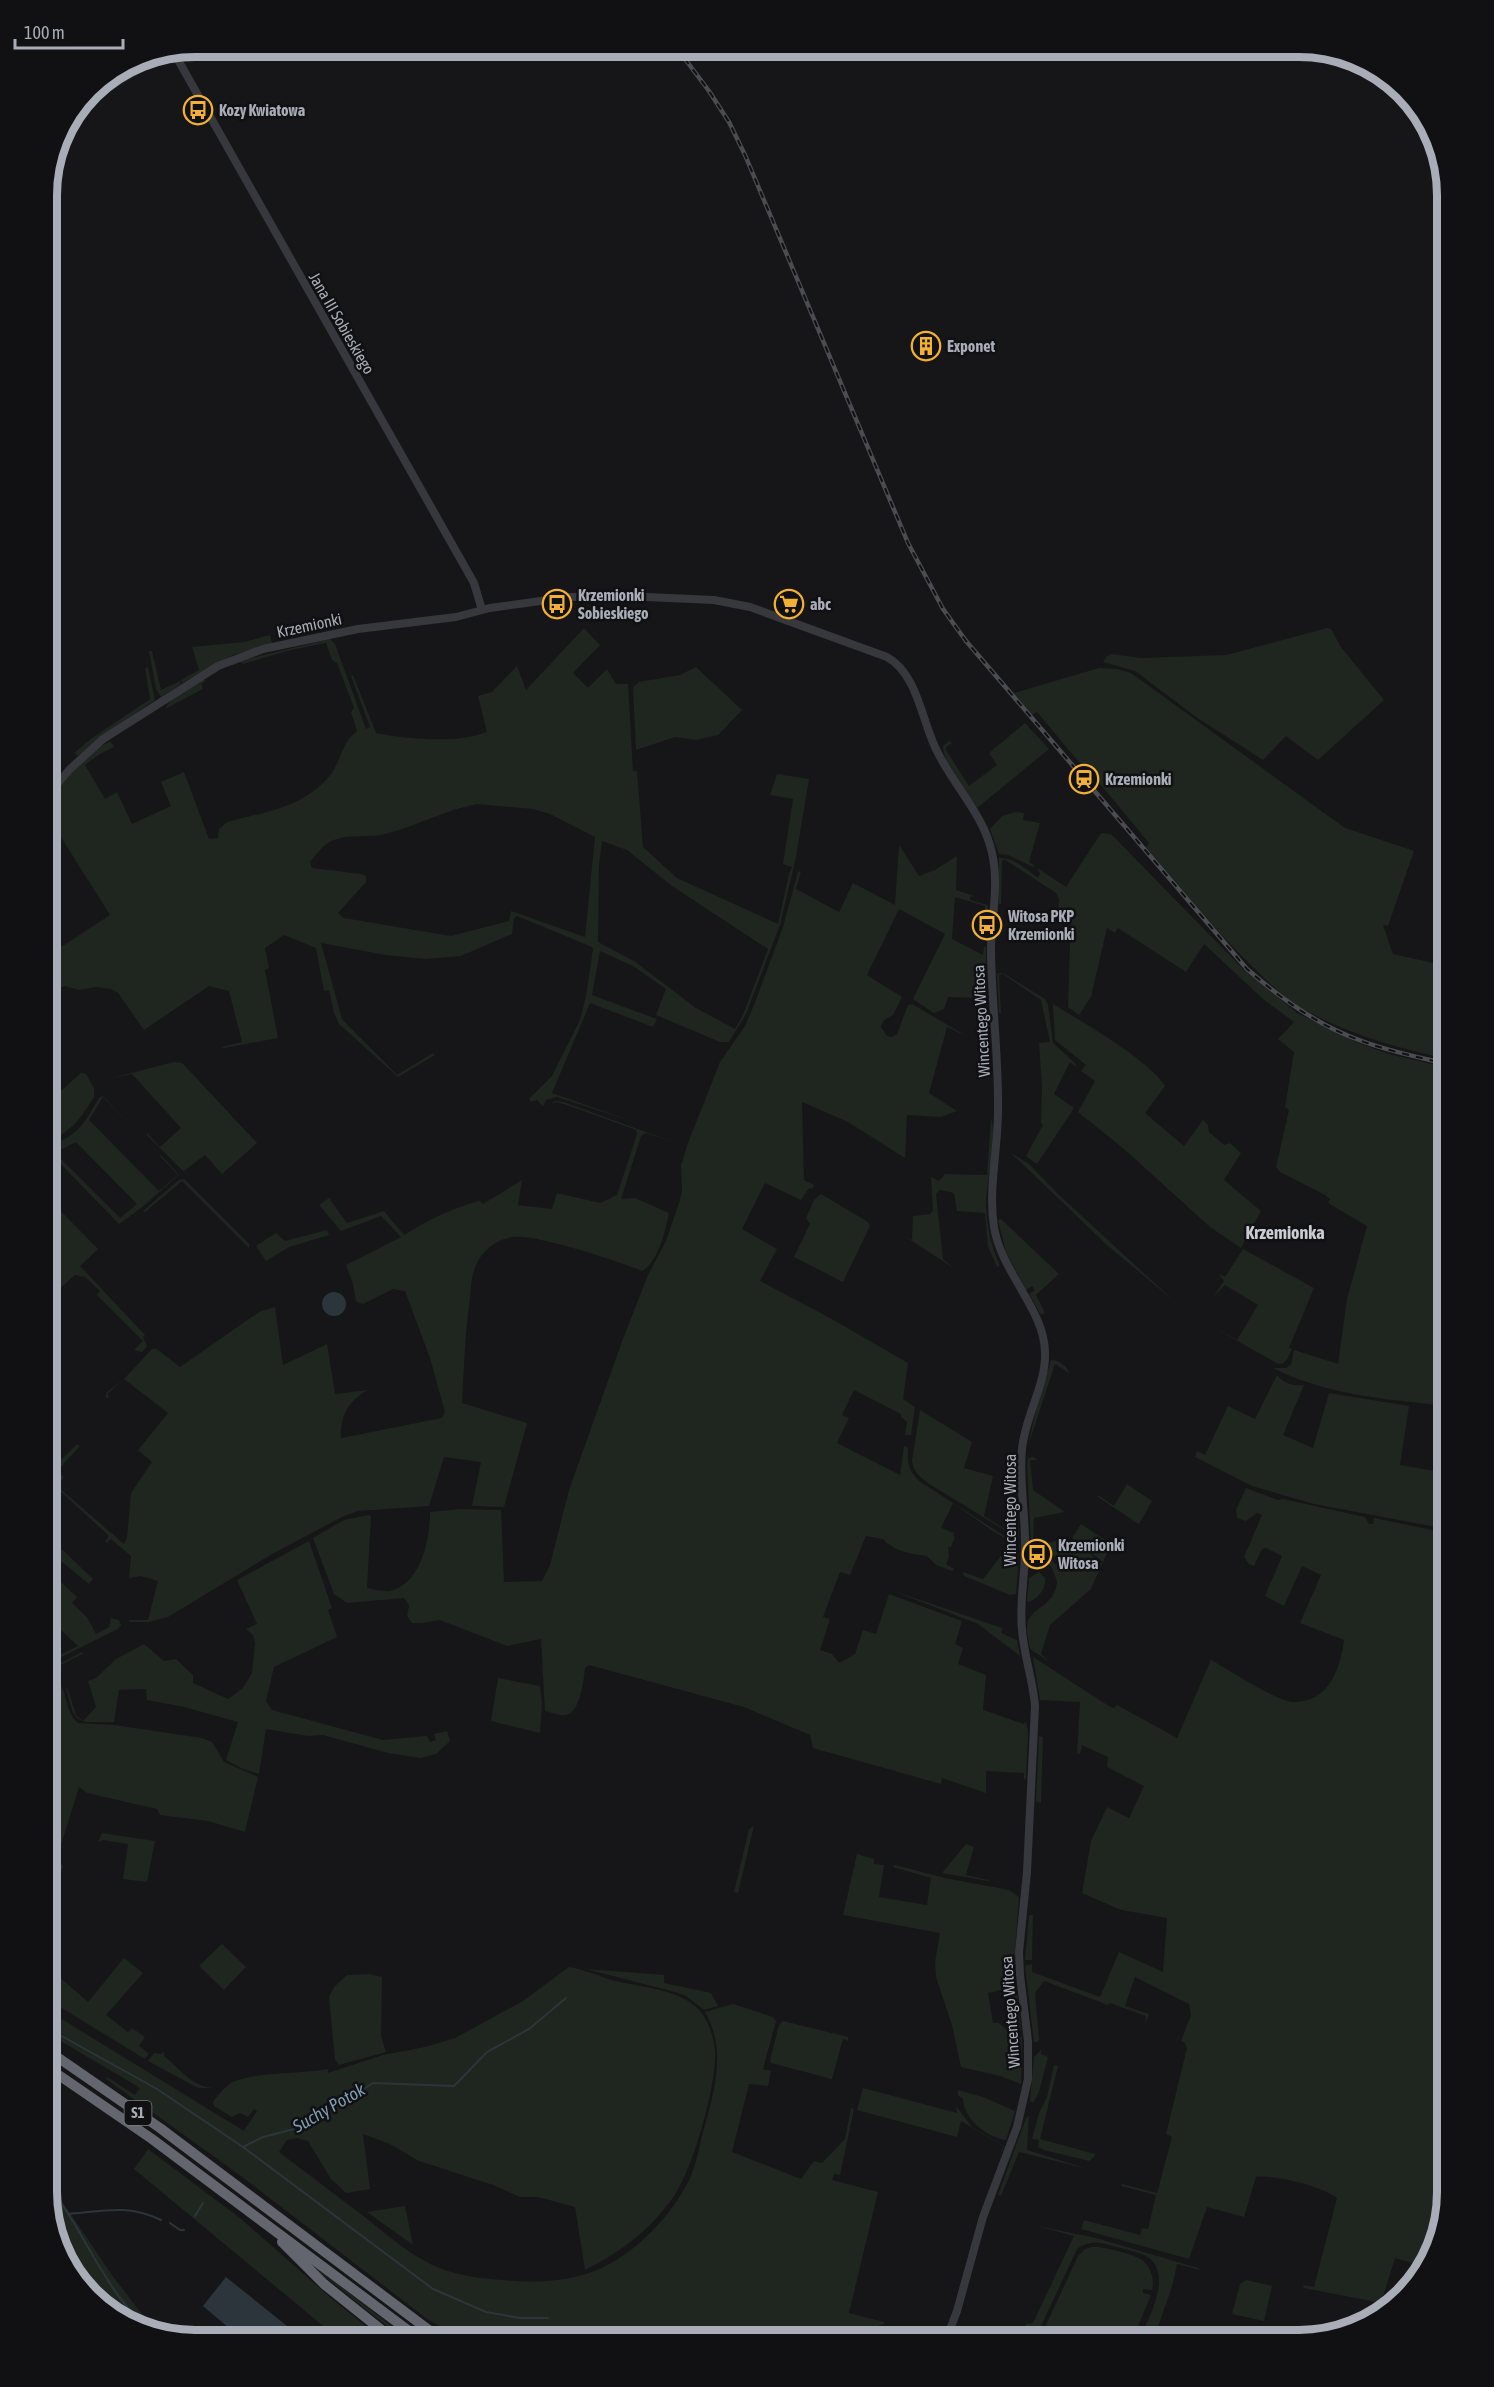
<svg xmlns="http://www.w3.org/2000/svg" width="1494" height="2387" font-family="'Asap Condensed',sans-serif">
<rect width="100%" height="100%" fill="#161618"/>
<path fill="#1e261f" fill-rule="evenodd" d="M167,52l2,4 -67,40 -19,5 7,-11 48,-32z
M584,628l16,17 -27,28 15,15 19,-19 9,15h12l5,87h4l6,76 34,31 101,46 11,-50 3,-7 -9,-3 10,-65 -23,-4 7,-21 32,5 -13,78 -16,68 -34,89 -17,28h-9l-64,-27 10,-26 -33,-23 -33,-15 -8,44 65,24 -4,8 -63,-24 -38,90 85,30 -80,-26 -11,3 -3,6 -6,-6 -6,2 -2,-3 23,-23 28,-56 6,-24 7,-47 -1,-2 -75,-31 -3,2 -2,16 -51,22 -36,3 -39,-4 -65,-12 21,76 55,56 36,-22 2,2 -37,22 -59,-53 -5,-11 -5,-23 -5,1 -8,-43 -32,-13 -19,13 4,20 -4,2 13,68 -54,10 -3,-1 21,-5 -13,-51 -20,-5 -65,44 -26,-37 -7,-4 -15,-2 -17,3 -14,-4 -18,7v-28l12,-8 -7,-9 4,-3 5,2 49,-32 -63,-100c0,-4 -1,-10 1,-14 7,-14 49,-58 63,-59l3,5 -14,7 -15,11 20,34 12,-7 15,32 39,-18 -10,-24 23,-10 25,67 9,-1 1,-9 8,-7c38,-10 79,-15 104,-48 10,-14 12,-34 26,-43l-6,-19 3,-4 -17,-45 -5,-3 -6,-17 -35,7 -48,14 -4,-3 91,-22 5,5 31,85 4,-2 -19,-51 2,-1 23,58c31,6 81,11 111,-1l-9,-36 14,-4 25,-26 9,24zM477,804l56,5 17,5 45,23 -10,100 -74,-26 -2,10 -58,15 -107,-18 -6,-5 28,-31v-6l-4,-2 -50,-6 -2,-6c7,-8 13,-18 24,-22 15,-6 34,-2 51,-6 32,-8 60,-24 92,-30zM602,841l25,9 45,36 96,63 -25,66 -8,14 -39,-21 -62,-47 -36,-19 1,-77z
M1327,628l4,1 10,18 43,53 -66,60 -32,-24 -23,24 -67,-43 -61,-46 -32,-9 3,-5 5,-3 30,4 86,-3z
M270,635l2,8 -39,12 -51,28 -1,-3 18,-10 -7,-23 52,-5z
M149,651h3l9,39 19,-9 1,3 -20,13 -5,-8z
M148,667l7,33 -45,31 -32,25 -4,-3 18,-15 58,-39 -5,-31z
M696,667l46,43 -24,25 -22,5 -21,-3 -39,13 -3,-63 6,-5 41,-7z
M1099,668l19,1 13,4 214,155 69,23 -26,75 -5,-1 10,29 54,12v93c-49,-11 -97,-24 -142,-49 -18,-10 -34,-25 -49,-40 -40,-38 -74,-81 -110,-123l3,-4 -63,-76 -8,-6 -41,-49 -5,3 -18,-22z
M203,679l3,2 -5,3 2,5 -38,20 5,-8z
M1025,723l24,26 -72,59c-9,-14 -34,-46 -34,-62l6,-5 3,2 -6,4v3l23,36 28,-21 -8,-12z
M1016,812l8,1 -1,7 17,3 -11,39 6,4 -2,1 -25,-12 -9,-1 -9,-25 12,-13z
M1101,833l10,1 133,136 53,43 61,30 31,11 58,14v338c-59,-7 -119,-10 -174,-38h13l5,-4 3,-14 44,14 9,-65 20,-73 -39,-23 2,-4 -5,-4 -45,-23 -4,-5 13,-57 -4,-3 9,-55 -16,-13 16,-17 -31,-23 -59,-55 -18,28 -68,-44 -3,5 -8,-5 -16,69 -12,18 -11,-8 3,-94 -13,-1 1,-13 -3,-6 -52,-34 -2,2 -1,43h-2v-46c15,-1 28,12 39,20l2,-4 -3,-6 29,19z
M899,845l20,31 16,-6 22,-14 -1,34 18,6 -4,1v3l18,5 -2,34 -3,1 2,-34 -30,-9 -3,42 31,16 1,-8h2l1,55 -1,-4 -38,-1 -4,12 -10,4 13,9 -34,-23 32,-65 -46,-25 -32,66 35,22 -9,18 -9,5 -3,7 6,9 5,1 5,-3 11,-29 4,-1 56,33 -21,-10 -18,66 28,18 -16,6 -34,-2 -2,43 -57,-36 -46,-20 2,78 10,5 -2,4 -3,-1 -8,12 -36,-17 -23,46 35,20 -17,32 70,37 78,45 -5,36 12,8 -4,28h-6l2,-13 -6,-5v-3l-47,-24 -12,25 7,3 -12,25 63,32 4,-29 4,2c-1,15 1,23 11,33l101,65 -26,-14 -41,-29 -12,25 13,5 -1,3 2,1 -4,10h-3l1,10 -3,7 8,5 -2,2 -16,-6 -9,-9c-16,-2 -34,-5 -44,-17l-17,-3 -16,39 -10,-3 -17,45 7,2 -10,31 12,4 7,9 16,-9 8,-24 13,4 13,-40 73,27 -7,23 8,4 -5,16 28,11 -3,35 41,14 2,-2 2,10 -2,46 -2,2v-7l-38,-2v22l-44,-15 -1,6 -128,-36 -3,-13 -66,-28 -155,-42 -4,3c-1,11 -5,47 -20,47 -6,1 -14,-3 -20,-4l-4,-72 -34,7 -67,-26 -17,3h-11l-5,-7 2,-10 -5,-8 -57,5 -13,-9 -21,-56 31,-18 25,-5 2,2 -4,71c6,1 16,4 23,3 31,-7 40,-52 40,-79l31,-3 40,1 3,72 38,-1 8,-16 19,-75 55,-154 24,-61 18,-34 14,-41 2,-10 -1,-25 7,-22 32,-81 25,-36 9,-21 29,-78 15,-55 3,-1 -5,18 43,23 14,-29 42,22z
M1000,973l5,1 40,25 3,6 5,38 22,20 1,4 -6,-5 -16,32 20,14 -37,56 -11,-8 17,-31 -2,-2 1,-36 -3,-44 11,-1 -9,-42 -38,-26 -4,1 2,38h-2l-2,-39z
M1053,1004c29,18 95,55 112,82l-20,27 39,33 19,-26 5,5 1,7 15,13 6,-2 11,10 -17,27 37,31 -20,37 -31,-21 -86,-78 -46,-37 17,-31 -14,-10 5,-6 -31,-25z
M47,1007l14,25 -14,9z
M174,1062l8,1 4,4 71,76 -35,31 -17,-19 -21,16 5,6 -43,-43 1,-1 13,14 21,-19 -49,-54 -20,4z
M81,1073l5,1 8,14v9c-13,21 -23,36 -47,44v-38z
M103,1096l34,37 -34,-36 -14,23 70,71 19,-16 -18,-19 1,-1 18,20 -38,33 -22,16 -72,-74v-4c32,-10 36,-21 52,-48zM76,1142l61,62 -17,14 -65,-65z
M554,1101l10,1 117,43 -35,-12 -5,3 -20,63 14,-1 34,15c-4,18 -10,48 -27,58 -24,-10 -106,-37 -129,-34 -18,2 -34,16 -39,34 -3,8 -3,18 -4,27 -5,35 -6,70 -8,105l65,20 -23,84 -32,-1 9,-44 -37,-5 -15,49 -71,5 -16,6 -70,37 -104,63 -19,5h-19l-2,-2h20l10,-39 -18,-5 -11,2 2,-22 -20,-17 -4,4 -2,-2 4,-5 -62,-57v-5l30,-30 3,2 -22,24 6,8 -7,8 67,58 3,-6 4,-45 21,-31 -14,-12 30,-37 -44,-34 -17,15 2,2 -3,3v-6l18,-14 28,-30h5l23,18 79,-55 16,-5 8,58 44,-21 8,50 33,-4c-20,11 -28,26 -27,48l101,-20 3,-6 -15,-54 -25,-67 -12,-2 -30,15 -7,-3 -3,-17 -7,-19 55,-28 -20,-21 -40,15 -22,-26 10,-7 18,25 37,-12 20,24c25,-15 47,-27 76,-34l3,3 39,-24 -4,25 34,4 5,-16 43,10 17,-8 20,-61 -1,-4 -69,-25 -11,-3 -4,2z
M991,1119c6,15 -4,63 -5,83 0,23 5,43 14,64l-3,1 -9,-21 -3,-33 -28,-2 -3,-18 -14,-3 -4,4 7,65 12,10 -51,-33 8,4 1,-24 17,-2 3,-4 -2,-33 8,4 6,-7 42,1z
M1011,1153l18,11 28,29 117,108 -66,-55z
M184,1179l65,65v4l-67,-67 -37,31 -2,-1 36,-31z
M821,1194l47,28 2,4 -27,56 -49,-25 16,-33 -4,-6 8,-18z
M47,1197l51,52 -18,17 65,69 -2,2 4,9 -5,6 -8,-2 9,-9 -46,-46 3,-4 -15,-14 -10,-2 -28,25v-5l2,-2 -2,-3 3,-4 -3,-2z
M1001,1219l58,55 -23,21 9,18 -4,2 -12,-21 6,-4 -3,-4 -6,4 -20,-38 -8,-32z
M327,1230l2,5 -40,12 -23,14 -10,-15 20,-13 9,8z
M1243,1249l71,39 -25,60 3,1c-4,8 -5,15 -14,15l-74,-42 33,18 21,-35 -33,-20 -12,12 11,-16 -5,-7 6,3z
M1051,1360c8,0 16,6 18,13l-14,-9 -27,82 7,-32z
M1277,1375c7,9 16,11 27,10l-21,50 30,13 16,-55 80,13 -9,59 47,8v56l-133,-25 -62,-18 -57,-29 2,-6 8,4 23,-49 27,13z
M920,1410l52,32 -8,26 29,8 -9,40 30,19 4,-2 -2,-76 3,82 -88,-54c-9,-6 -18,-13 -19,-24z
M1033,1457l5,3h-8l3,30 32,22 -31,6 -1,24 13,-4 -10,5h-5l-4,-78 1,-7z
M1127,1484l25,17 -13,23 1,1 -42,-28v-2l16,11z
M1246,1488l32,12 5,-1 82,18 4,7h4l1,-6 73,15v659l-24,82 -5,5 2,-9 -4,-6 -21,-6 -14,45 -77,-15 -1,-3 11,2 23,-89c-13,-11 -64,-24 -81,-21l-12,40 -37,-10 -18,52 -108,-30 3,-9 56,15 2,-7 6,1 8,-34 -35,-9 1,-2 35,9 15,-56 -6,-3 21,-86 -2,-5 -4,-2 10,-26 -2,-11 -54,-27 -10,29 24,8 -4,10 1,-8 -36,-13 -2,2 -64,-24 -9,12 4,47 -1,2h-4l-9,-76 7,-2v8l68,25 19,-45 44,20 4,-54 -46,-8 -39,-17 9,-52 16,-34 22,11 15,-32 -37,-19 1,-10 -26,-12 -2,9 -3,-1 3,-51 -40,-2 -7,-43 76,49 5,2 3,-3 60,33 34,-78c16,9 67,42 83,42 35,0 46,-33 50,-62l-44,-17 21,-48 -19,-9 -18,40 -19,-10 17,-40 -16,-8 -4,1 -8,17 -5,-2 -5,-7 18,-42 -5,-2 -11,8 -9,-3 -1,-8z
M1081,1524l30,20 -8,18 -31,-24z
M47,1535l46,44 -4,5 -27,-22 -11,11 26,24 -5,6 15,14 9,17 13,-7 2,-9 8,2 2,5 -3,4 -71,35v-3l31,-15 -31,-29z
M1061,1540l16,3 25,21 -11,25 -41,36 -9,29 10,9 -21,-14c-1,-8 -5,-20 -2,-28 6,-15 28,-16 29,-40l-6,-15 -13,-7 4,-5 -6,-5 -3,2 2,-3h3l18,17 3,-6 -9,-5 -5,-7 1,-4z
M309,1541l23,67 -4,2 9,27 -63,30 -8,34 6,9 111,30 44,-4 3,6 6,-2 -2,-6 13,-3 3,10 -14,13 -16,4 -32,-5 -65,-18 -15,1 -42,-7 -7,45 -18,-6 -15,-8 12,-38 -54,-15 -37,-7 -1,-11 -27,1 -5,32h-28c-18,-3 -15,-26 -22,-39 -4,-6 -8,-10 -11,-16l29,-15 2,1 -29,15 13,22 8,25 7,6 13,-14 -8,-26 8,-3 20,-19 28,-15 20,17 12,-2 17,16v8l35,16 15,-11 9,-15 3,-30 -2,-8 -7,-6 11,-5 -20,-44z
M1008,1547l11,8 -3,39 -6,1 -46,-19 -1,-4 20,7z
M1039,1572l6,6c2,9 -7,21 -16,24l-2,-1 2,-23z
M891,1590l111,38 -1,5 16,7 3,16 -42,-32z
M47,1671c24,14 14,37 31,52l36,2 88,13 10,4 12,20 34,15 -13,55 -37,-11 -48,-6 -3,-6 -70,-16 -8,-6 -18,58 -1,18 3,3 -6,16 3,15 -13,-3z
M498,1678l42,8 2,17 -2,30 -49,-12z
M1039,1736l4,1 -2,66 -5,-1z
M754,1826l-16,67 -4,-1 15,-63z
M102,1833l53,8 -8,41 -24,-3 5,-35 -25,-4 -5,2z
M966,1844l8,3 -8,28 22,5 3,-2 -3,3 -46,-8z
M857,1854l17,5v5l10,1 -5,32 48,8 4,-27 -38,-11 2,-2 50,13 64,12 10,7 -5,67 7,67 -5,-3 -7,-40 -21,5 5,30h6l11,10 2,-2 6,6h4l-1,47 -21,-8 -39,-9 -9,-42 -16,-48 -1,-15 5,-29 -97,-18z
M1031,1915h2l-1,45h-7l4,-44z
M226,1940l-4,4 24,23 -22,23 -25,-24z
M124,1958l19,15 -37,42 22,17 4,-4 13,9 -6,9 10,8 -4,5 -98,-60v-26l3,-4 38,33z
M569,1967c14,2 29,9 43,13 29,8 69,8 89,32 8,10 13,26 14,39 2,34 -23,124 -45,151 -23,30 -51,51 -85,68l-10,-63 -37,-10h-18l-27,-12 -74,-24 -29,-17 -27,-10 7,55 -24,4 -15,-14 -23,-38 -11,-3 -10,2 -8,12c29,22 58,44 87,66 24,19 47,40 76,51 20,7 41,10 62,11 26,3 56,2 82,-6 42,-13 82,-53 102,-92 6,-11 10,-28 13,-42 11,-43 28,-86 4,-128l28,-8 40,13 3,4 -13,48 8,2 -3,15 -19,-2 -17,68 69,27 13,-18 8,2 23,-24 6,-31 3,1 -14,66 -6,-1 -2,6 46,12 -29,121 35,9v2l-18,6 -3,10h-17l-7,-3 -1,3h-374l-37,-21 -186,-143 -135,-97 1,-2 28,18 5,-7 -93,-55v-23l197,121 13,-20 -3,-2 -6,8 -8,-4 -8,4 -18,-11 -1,-4c5,-7 13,-17 20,-20 22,-10 68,-8 95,-13v4l55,-18 42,-8 30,-9 68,-37z
M586,1969l78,6v8l47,10 7,13 -14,4 -18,-14 -11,-4z
M369,1974l13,3 -1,59 5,16 -47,13 -4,-5 -6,-63 5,-10 13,-12z
M783,2021l65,16v4l-5,-2 -11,40 -61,-16 -1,-3 9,-35z
M1041,2050v4l7,3 -9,35 -6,11 -3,-2 4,-44z
M164,2052v4c16,13 29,32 51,32h-17l-50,-27 6,-8 7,1z
M1054,2065l4,1 -18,73 55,15 -1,3 -5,4 -45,-11 -6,-3 1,-7 -7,-1 7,-26 8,-16z
M863,2088l94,25 -1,-7 16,21 32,19 -5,13 4,-13 -42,-25 -4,16 -100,-27z
M958,2090l25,7 32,14 3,-9 -12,38c-20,-3 -42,-21 -43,-41l-5,-4z
M1029,2116l-2,34 61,19 -69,-17 -18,44 -3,-1 28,-77z
M148,2149l92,69 92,81 51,41h-43l-206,-171z
M47,2179l65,96 29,38 19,13 -1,5 -46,-15 -51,-58 -15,-66z
M405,2206l8,39 -46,-33z
M1033,2225l63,13 102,30 2,2 -23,-6 -5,23 -17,48 11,5h-27c9,-20 37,-70 5,-85 -8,-4 -18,-5 -27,-8 -15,-4 -27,-8 -40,2l-42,90h-11l1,-5 -5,-1 6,-9 7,-1 41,-87z
M1092,2247c10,-1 42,7 50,13 9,6 13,21 10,30l-9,-1v4l8,2 -19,45h-74l-5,-2 1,-7 -8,-6 32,-69 7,-7z
M312,2265l98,75h-6l-92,-74z
M1246,2280l26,6 -8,35 -32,-7 8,-30z
M890,2327l45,7 -2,5 2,1h-68l11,-10z"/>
<path fill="#2c353c" d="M322 1304a12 12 0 1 1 24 0a12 12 0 1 1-24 0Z
M226,2277l66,53 -33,10h-16l-40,-34z"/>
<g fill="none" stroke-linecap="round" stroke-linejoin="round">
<path stroke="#2c353c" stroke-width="2" d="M123,68l17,-11
M58,2034l99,55 86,58 190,142 53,23 34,6h28
M243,2147l20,-10 43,-11 67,-43 81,3 33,-34 42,-23 37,-31
M47,2186c7,9 16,19 22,29 20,31 51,98 84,114
M68,2214c37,-3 59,-10 93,6
M195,2216l8,-13
M170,2223l10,7h4"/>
<path stroke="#37383d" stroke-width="8" d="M173,51l301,532 8,27
M47,796l23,-27 33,-30 115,-73 45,-17 95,-20 98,-12 34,-9 79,-11 55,-1 90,4 36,7 137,50c30,17 34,60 48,90 16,36 49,67 57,106 7,30 0,63 -1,93 0,55 8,110 7,165 0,38 -10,78 -4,116 7,45 51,83 51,126 1,32 -20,63 -23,96 -3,31 3,62 3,93 1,29 -6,58 -3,88 2,26 11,50 13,76l-8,166 -8,80 1,23 8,66v38l-11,48 -34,90 -26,94 -11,29"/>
<path stroke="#63666e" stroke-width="10" d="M47,2050l113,78 282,212
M47,2067l105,72 269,201
M282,2242l42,42 70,56"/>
<g stroke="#4a4c52" stroke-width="4.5">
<path id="rail" d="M676,47l33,44 20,31 16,33 163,388 35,66 23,32 281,328c33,29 70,56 112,71 28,11 59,17 88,24"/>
</g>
<use href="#rail" stroke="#111113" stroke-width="2" stroke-dasharray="7" stroke-linecap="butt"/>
</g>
<defs>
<g id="bus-ring" transform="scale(1.5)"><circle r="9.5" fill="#111113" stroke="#f2b134" stroke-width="1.5"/><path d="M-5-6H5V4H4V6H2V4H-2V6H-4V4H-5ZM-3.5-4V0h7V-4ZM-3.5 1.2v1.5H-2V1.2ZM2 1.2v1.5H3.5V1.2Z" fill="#f2b134"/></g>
<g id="building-ring" transform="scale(1.5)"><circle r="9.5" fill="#111113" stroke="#f2b134" stroke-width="1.5"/><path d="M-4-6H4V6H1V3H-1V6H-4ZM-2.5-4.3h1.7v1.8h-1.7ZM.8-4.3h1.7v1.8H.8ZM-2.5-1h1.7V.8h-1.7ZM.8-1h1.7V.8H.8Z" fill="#f2b134"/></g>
<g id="supermarket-ring" transform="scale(1.5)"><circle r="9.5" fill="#111113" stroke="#f2b134" stroke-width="1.5"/><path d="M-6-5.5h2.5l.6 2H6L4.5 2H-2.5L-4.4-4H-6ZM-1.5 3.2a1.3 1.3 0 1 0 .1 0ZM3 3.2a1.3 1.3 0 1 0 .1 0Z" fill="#f2b134"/></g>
<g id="station-ring" transform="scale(1.5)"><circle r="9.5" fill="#111113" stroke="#f2b134" stroke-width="1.5"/><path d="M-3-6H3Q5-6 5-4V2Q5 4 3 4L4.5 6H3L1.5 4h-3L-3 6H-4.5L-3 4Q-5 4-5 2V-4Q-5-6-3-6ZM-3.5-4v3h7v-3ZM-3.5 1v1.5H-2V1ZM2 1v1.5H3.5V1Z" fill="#f2b134"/></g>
</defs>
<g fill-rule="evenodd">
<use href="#bus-ring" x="198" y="110"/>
<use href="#building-ring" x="926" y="346"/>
<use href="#bus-ring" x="557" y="604"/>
<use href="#supermarket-ring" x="789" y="604"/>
<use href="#station-ring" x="1084" y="779"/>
<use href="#bus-ring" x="987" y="925"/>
<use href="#bus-ring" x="1037" y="1554"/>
</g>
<g text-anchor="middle" stroke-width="5" stroke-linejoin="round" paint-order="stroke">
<rect fill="#111113" stroke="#7b7e86" stroke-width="1.5" x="124.5" y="2101" width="27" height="24" rx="4.5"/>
<g font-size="15" font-weight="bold" fill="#a8adb8">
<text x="138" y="2118">S1</text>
</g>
<g font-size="16" font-weight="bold" fill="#a8adb8" stroke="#111113" text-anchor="start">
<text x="219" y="116">Kozy Kwiatowa</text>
<text x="947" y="352">Exponet</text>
<text x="578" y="601">Krzemionki<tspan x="578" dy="18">Sobieskiego</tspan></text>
<text x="810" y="610">abc</text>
<text x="1105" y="785">Krzemionki</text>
<text x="1008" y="922">Witosa PKP<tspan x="1008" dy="18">Krzemionki</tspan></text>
<text x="1058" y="1551">Krzemionki<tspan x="1058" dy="18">Witosa</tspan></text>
</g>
<g font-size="16" fill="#a8adb8" stroke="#111113">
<text transform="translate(342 323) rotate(60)" y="6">Jana III Sobieskiego</text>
<text transform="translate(309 625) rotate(-12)" y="6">Krzemionki</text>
<text transform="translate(981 1021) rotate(-93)" y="6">Wincentego Witosa</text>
<text transform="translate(1010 1510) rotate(-90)" y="6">Wincentego Witosa</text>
<text transform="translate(1010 2012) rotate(-94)" y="6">Wincentego Witosa</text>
</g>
<g font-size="18" font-weight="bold" fill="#c9ccd4" stroke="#111113">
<text x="1285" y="1239">Krzemionka</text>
</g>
<g font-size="18" font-style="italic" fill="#7f9bb3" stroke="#111113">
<text transform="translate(329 2108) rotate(-30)" y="6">Suchy Potok</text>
</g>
</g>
<path d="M0 0H1494V2387H0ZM195 57H1299A138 138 0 0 1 1437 195V2192A138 138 0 0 1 1299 2330H195A138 138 0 0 1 57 2192V195A138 138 0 0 1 195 57Z" fill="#111113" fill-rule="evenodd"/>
<path fill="none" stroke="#a8adb8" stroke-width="8" d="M195 57H1299A138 138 0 0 1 1437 195V2192A138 138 0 0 1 1299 2330H195A138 138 0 0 1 57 2192V195A138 138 0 0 1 195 57Z"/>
<path d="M15 39v9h108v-9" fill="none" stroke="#a8adb8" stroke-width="3"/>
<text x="24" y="39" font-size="18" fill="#a8adb8" stroke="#111113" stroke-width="4.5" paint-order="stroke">100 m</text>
</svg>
